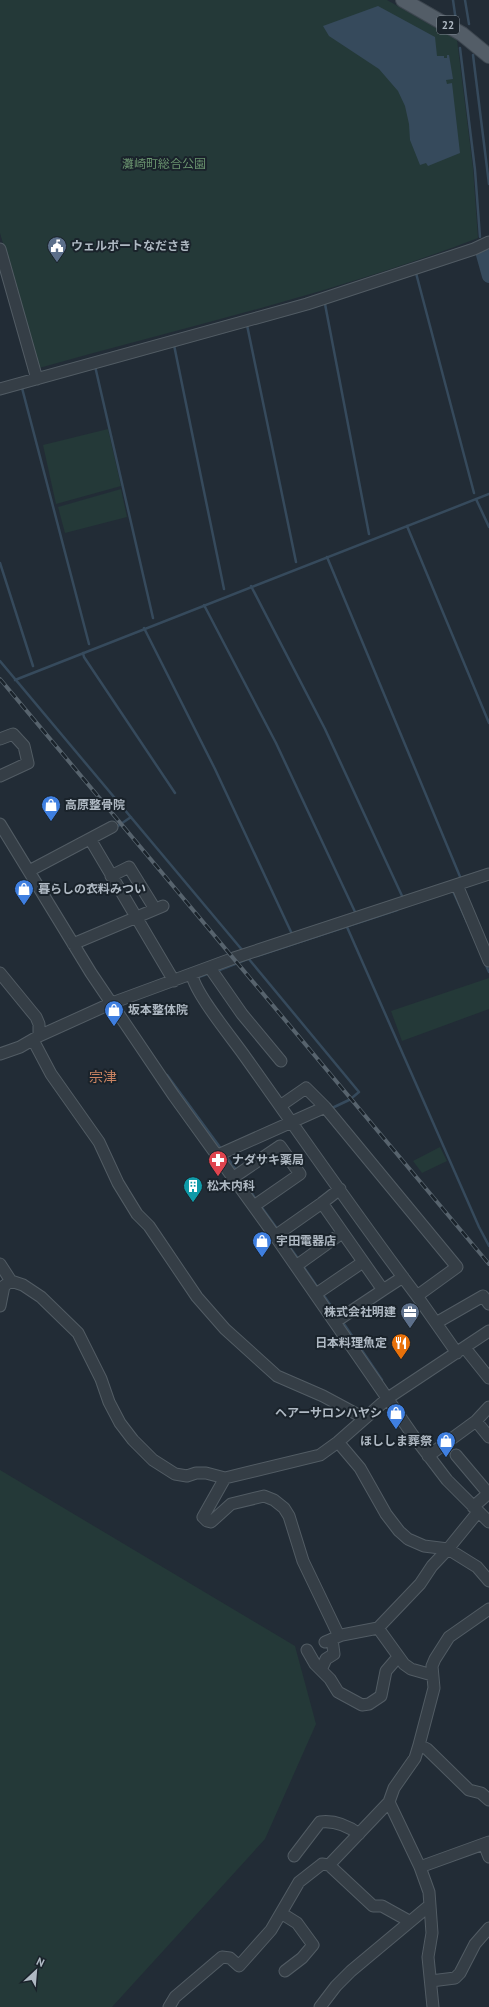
<svg xmlns="http://www.w3.org/2000/svg" width="489" height="2007" font-family="'PT Sans','Noto Sans JP',sans-serif">
<rect width="100%" height="100%" fill="#222c36"/>
<path fill="#243938" d="M0,0h387l70,40 16,128 5,70c-143,55 -292,89 -439,130l-39,-135z
M108,429l13,57 -65,18 -13,-59z
M121,489l6,28 -62,16 -7,-26z
M489,978v31l-87,32 -11,-30z
M440,1147l7,14 -25,12 -9,-12z
M0,1470l295,176 21,78 -51,115 -153,168h-112z"/>
<path fill="#364a5c" d="M378,6l57,31 2,19h7v2h3v-3h2l4,24 -7,1 1,4 5,-1 8,70 -32,13 -2,-3 -6,2 -10,-25 -1,-16 -4,-18 -7,-15 -19,-22 -50,-33 -6,-10z"/>
<g fill="none" stroke-linecap="round" stroke-linejoin="round">
<path stroke="#364a5c" stroke-width="2.5" d="M453,0l3,21
M465,0l4,24
M460,48l15,122 5,67
M473,55l16,129
M416,273l58,220
M325,304l44,230
M247,325l49,237
M174,345l50,244
M95,366l58,252
M22,388l67,256
M476,499l13,28
M407,526l82,197
M327,557l134,322
M0,563l33,103
M251,586l74,143 78,169
M204,605l72,138 80,171
M144,628l71,141 77,165
M83,653l1,4 91,136
M0,661l243,290
M15,680l474,-186
M115,828l16,-11
M453,891l14,31
M347,927l132,300 10,19
M257,956l140,-46
M248,958l111,134 -6,5
M240,962l10,-4
M485,963l4,9
M217,971l18,-7
M196,978l14,-5
M167,1075l55,75
M330,1109l19,-9
M226,1156l11,15
M241,1177l16,24
M260,1205l18,25
M281,1235l18,25
M303,1266l15,22
M322,1293l16,23
M342,1321l40,59"/>
<path stroke="#364a5c" stroke-width="14" d="M482,251l7,25"/>
<g stroke="#525c64" stroke-width="13">
<path id="minor" d="M0,249l37,130
M0,389l307,-85 167,-55 15,-7
M0,739l13,-5 11,12 4,17 -28,13
M0,824l91,149 83,123 101,140 137,198 35,46 42,42
M90,839l84,142
M29,871l83,-44
M111,876l18,-9 26,42
M457,885l32,76
M73,944l90,-38
M210,968l32,46 39,47
M0,973l36,44 3,7v12
M192,975c4,20 41,64 54,83 57,80 112,160 171,238l40,-29 -132,-160 -19,-19 -26,18
M33,1040l18,34 48,68 19,41 19,31 12,12 48,71 28,32 52,47 46,20 41,22
M0,1054l20,-7 19,-11 73,-33 122,-45 255,-84
M218,1155l105,-47
M234,1177l46,-31 20,28 -46,32
M322,1203l18,-14
M275,1236l47,-33 61,87 -48,32
M0,1264l11,17 12,4 18,12 37,36 23,46 8,23 11,21 13,17 20,20 22,14 12,2 9,-3h10l19,5 95,-23 18,-13 50,-44 101,-67
M296,1266l46,-33
M383,1290l20,-13
M316,1294l47,-32
M417,1296l40,57
M0,1306l4,-20 7,-5
M436,1323l47,-27 6,8
M465,1348l24,30
M476,1421l13,16
M338,1442l22,26 26,46 13,17 9,8 16,7 24,3 29,18 12,14
M456,1455l32,38
M428,1456l48,-35 13,-14
M225,1478l-22,39 4,4 4,1 20,-18 33,-8 10,4 10,8 5,8 14,45 36,75
M473,1507l16,-14
M378,1628l26,36 7,5 21,6
M332,1639l2,15 -8,5 -5,11 9,9 8,13 24,13 7,-1 12,-8 5,-25 12,-14
M325,1642l17,-7 36,-7 42,-44 12,-18 16,-17 30,-37
M307,1650l8,14 6,6
M419,1745l8,4 42,41 12,3 8,7
M484,1844l5,13
M294,1856l26,-34c15,-2 28,4 39,12
M329,1865l60,-63
M420,1867l69,-25
M281,1913l16,10 16,22 -11,13 -17,13
M431,1981l24,-3 5,-5 15,-29 14,-16
M169,2007l6,-10 47,-40 8,1 9,8 32,-36 28,-48 23,-18 7,1 44,41h9l27,15
M320,2007l16,-21 15,-15 79,-66
M433,2007l-5,-50 4,-24 -3,-41 -9,-25 -31,-65 5,-14 21,-30 4,-13 15,-57 -2,-22 3,-7 14,-22 40,-28"/>
</g>
<g stroke="#3e4750" stroke-width="16">
<path id="major" d="M403,0l59,34 27,22"/>
</g>
<use href="#minor" stroke="#353e46" stroke-width="11"/>
<use href="#major" stroke="#535d67" stroke-width="14"/>
<g stroke="#57636d" stroke-width="4">
<path id="rail" d="M0,679l489,585"/>
</g>
<use href="#rail" stroke="#1a232b" stroke-width="2.5" stroke-dasharray="8" stroke-linecap="butt"/>
</g>
<defs>
<g id="civic-pin" transform="scale(1)"><path d="M0 17L-7.5 6A9.5 9.5 0 1 1 7.5 6Z" fill="#5c6f8a" stroke="#1a232b"/><path d="M-.6-6.5H3V-4.5H.6V-3L4-1V1h2V6H-6V1h2V-1L-.6-3ZM-1.2 2.5V6h2.4V2.5Z" fill="#fff"/></g>
<g id="shop-pin" transform="scale(1)"><path d="M0 17L-7.5 6A9.5 9.5 0 1 1 7.5 6Z" fill="#3f7fe0" stroke="#1a232b"/><path d="M-5-2.5h2.3a2.7 3.5 0 0 1 5.4 0H5L5.5 6h-11ZM-1.5-2.5h3a1.5 2.3 0 0 0-3 0Z" fill="#fff"/></g>
<g id="pharmacy-pin" transform="scale(1)"><path d="M0 17L-7.5 6A9.5 9.5 0 1 1 7.5 6Z" fill="#e0444e" stroke="#1a232b"/><path d="M-2-6h4v4h4v4h-4v4h-4v-4h-4v-4h4Z" fill="#fff"/></g>
<g id="building-pin" transform="scale(1)"><path d="M0 17L-7.5 6A9.5 9.5 0 1 1 7.5 6Z" fill="#0f9aa8" stroke="#1a232b"/><path d="M-4-6H4V6H1V3H-1V6H-4ZM-2.5-4.3h1.7v1.8h-1.7ZM.8-4.3h1.7v1.8H.8ZM-2.5-1h1.7V.8h-1.7ZM.8-1h1.7V.8H.8Z" fill="#fff"/></g>
<g id="office-pin" transform="scale(1)"><path d="M0 17L-7.5 6A9.5 9.5 0 1 1 7.5 6Z" fill="#5c6f8a" stroke="#1a232b"/><path d="M-6-3h4V-5.5h4V-3h4V5H-6ZM-1-4.5V-3h2v-1.5ZM-6 0V1H6V0Z" fill="#fff"/></g>
<g id="restaurant-pin" transform="scale(1)"><path d="M0 17L-7.5 6A9.5 9.5 0 1 1 7.5 6Z" fill="#e8710a" stroke="#1a232b"/><path d="M-5-6h1v4h1v-4h1v4h1v-4h1v5L-1.5 .5V6h-2V.5L-5-1ZM5-6V6H3V1.5H1.5Q1.5-4 5-6Z" fill="#fff"/></g>
</defs>
<g fill-rule="evenodd">
<use href="#civic-pin" x="57" y="246"/>
<use href="#shop-pin" x="51" y="805"/>
<use href="#shop-pin" x="24" y="889"/>
<use href="#shop-pin" x="114" y="1010"/>
<use href="#pharmacy-pin" x="218" y="1160"/>
<use href="#building-pin" x="193" y="1186"/>
<use href="#shop-pin" x="262" y="1241"/>
<use href="#office-pin" x="410" y="1312"/>
<use href="#restaurant-pin" x="401" y="1343"/>
<use href="#shop-pin" x="396" y="1413"/>
<use href="#shop-pin" x="446" y="1441"/>
</g>
<g text-anchor="middle" stroke-width="4" stroke-linejoin="round" paint-order="stroke">
<rect fill="#1a232b" stroke="#828c95" stroke-width="1" x="437" y="16" width="22" height="18" rx="3"/>
<g font-size="11" font-weight="bold" fill="#afb9c3">
<text x="448" y="29">22</text>
</g>
<g font-size="12" fill="#69926e" stroke="#1a232b">
<text x="164" y="168">灘崎町総合公園</text>
</g>
<g font-size="12" font-weight="bold" fill="#afb9c3" stroke="#1a232b" text-anchor="start">
<text x="71" y="250">ウェルポートなださき</text>
<text x="65" y="809">高原整骨院</text>
<text x="38" y="893">暮らしの衣料みつい</text>
<text x="128" y="1014">坂本整体院</text>
<text x="232" y="1164">ナダサキ薬局</text>
<text x="207" y="1190">松木内科</text>
<text x="276" y="1245">宇田電器店</text>
<text x="396" y="1316" text-anchor="end">株式会社明建</text>
<text x="387" y="1347" text-anchor="end">日本料理魚定</text>
<text x="382" y="1417" text-anchor="end">ヘアーサロンハヤシ</text>
<text x="432" y="1445" text-anchor="end">ほししま葬祭</text>
</g>
<g font-size="14" fill="#cb8462" stroke="#1a232b">
<text x="103" y="1082">宗津</text>
</g>
</g>
<g transform="translate(36 1971) rotate(26)" stroke="#1a232b" stroke-width="3" paint-order="stroke">
<path d="M0-3L7 15L0 10L-7 15Z" fill="#afb9c3"/>
<text y="-6" font-size="11" font-weight="bold" text-anchor="middle" fill="#afb9c3">N</text>
</g>
</svg>
